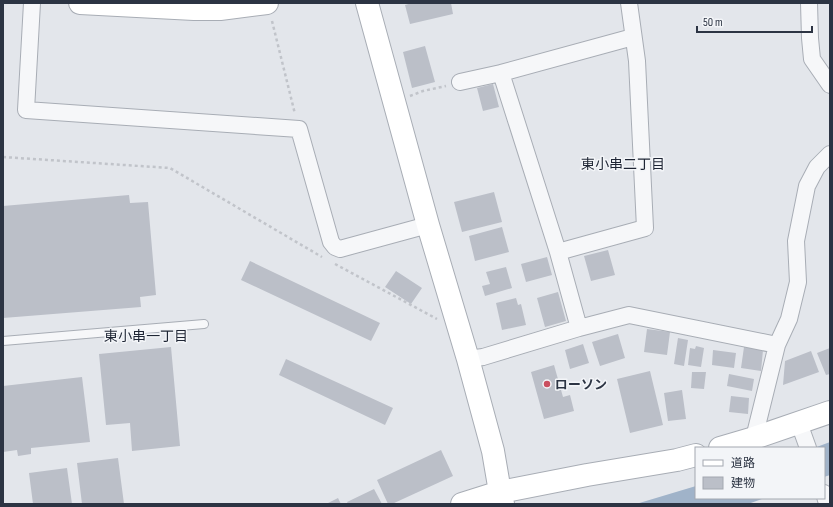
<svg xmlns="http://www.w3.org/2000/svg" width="833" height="507" font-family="'Sofia Sans Condensed','Noto Sans JP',sans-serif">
<rect width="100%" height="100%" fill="#e3e6eb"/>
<path fill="#a0b3c9" d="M830,442v33l-6,2v-29h-10z
M696,486v12h69l-17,6h-112z"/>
<path fill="#bbbfc8" d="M412,3h39l2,11 -43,10 -5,-19z
M425,46l10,36 -23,6 -9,-36z
M493,84l6,23 -16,4 -6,-23z
M494,192l8,30 -40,10 -8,-30z
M129,195l1,8 18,-1 8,93 -16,2 1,10 -138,11v-112z
M502,227l7,25 -34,9 -6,-25z
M608,250l7,25 -24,6 -7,-25z
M547,257l5,18 -26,7 -5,-18z
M250,261l130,62 -9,18 -130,-61z
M506,267l6,21 -27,8 -3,-10 8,-2 -4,-12z
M396,271l26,17 -11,16 -26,-17z
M558,292l8,29 -21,6 -8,-29z
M516,298l2,7 3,-1 5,21 -24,5 -6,-27z
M647,329l23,3 -3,23 -23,-3z
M618,334l7,24 -25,8 -8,-24z
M678,338l10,2 -4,26 -10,-2z
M583,344l6,19 -19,6 -5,-19z
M696,346l8,2 -3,19 -13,-2 2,-17 5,1z
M171,347l9,99 -48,5 -2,-28 -24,2 -7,-71z
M744,347l19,3 -2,21 -20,-3z
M830,348v26l-4,1 -9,-22z
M713,350l23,3 -2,15 -22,-3z
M811,351l8,21 -36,13 2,-24z
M286,359l107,49 -8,17 -106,-50z
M554,365l9,32 7,-2 4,16 -30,8 -13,-47z
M650,371l13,54 -33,8 -13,-54z
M692,372h14l-2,17 -13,-1z
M729,374l25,5 -2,12 -25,-5z
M82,377l8,65 -59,6v6l-13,2 -1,-6 -14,2v-66z
M682,390l4,29 -18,2 -4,-28z
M731,396l18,2 -1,16 -19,-2z
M441,450l12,26 -61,28h-4l-11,-24z
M118,458l6,46h-42l-5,-41z
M67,468l5,36h-39l-4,-31z
M374,489l8,15h-34l-1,-2z
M338,498l3,6h-15z"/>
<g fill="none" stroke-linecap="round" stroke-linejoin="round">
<g stroke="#a8adb5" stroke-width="10">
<path id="lane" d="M3,341l201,-17"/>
</g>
<g stroke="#a8adb5" stroke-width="18">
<path id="street" d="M32,3l-6,107 273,19 32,113 4,5 5,2 88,-24
M809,3l1,35 2,21 18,26
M460,82l41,-9
M558,252l87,-24 -8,-167 -8,-58
M579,328l-21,-76 -57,-179 132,-36
M468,359l15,-2 96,-29 50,-13 148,30
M799,423l9,25
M754,438l23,-93 12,-26 9,-37 -2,-41 11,-55 10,-19 13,-13
M824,493l2,7 4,2"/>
</g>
<g stroke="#a8adb5" stroke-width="24">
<path id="secondary" d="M80,3l114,6h26l47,-6
M367,3l61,222 40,134 25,92 7,41 3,12
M720,448l34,-10 76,-26
M462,504l38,-12 87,-17 90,-15 19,-5"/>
</g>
<path stroke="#c1c4ca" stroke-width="2.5" stroke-dasharray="3 3" stroke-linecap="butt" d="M272,21l23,93
M410,96l13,-5 23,-5
M3,157l167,11 152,89
M335,264l102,55"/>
<use href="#lane" stroke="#f6f7f9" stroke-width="8"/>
<use href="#street" stroke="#f6f7f9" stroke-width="16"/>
<use href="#secondary" stroke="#fff" stroke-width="22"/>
</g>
<circle fill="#ca4f5f" stroke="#f3f5f8" stroke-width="1.5" cx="547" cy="384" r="4"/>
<g text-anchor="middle" stroke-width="3" stroke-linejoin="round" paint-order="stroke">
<g font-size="13" font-weight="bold" fill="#2c3443" stroke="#f3f5f8" text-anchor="start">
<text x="555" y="389">ローソン</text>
</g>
<g font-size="14" fill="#1e2534" stroke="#f3f5f8">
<text x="623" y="169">東小串二丁目</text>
<text x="146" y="341">東小串一丁目</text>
</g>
</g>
<rect width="833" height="507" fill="none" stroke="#2c3443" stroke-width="8"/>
<rect x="695" y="447" width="130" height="52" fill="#f3f5f8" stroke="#a3a8b0"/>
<rect x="703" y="460" width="20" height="6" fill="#ffffff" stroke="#a3a8b0"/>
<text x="731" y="467" font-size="12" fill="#2c3443">道路</text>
<rect x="703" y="477" width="20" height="12" fill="#bbbfc8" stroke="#a3a8b0"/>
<text x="731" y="487" font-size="12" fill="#2c3443">建物</text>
<path d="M697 26v6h115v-6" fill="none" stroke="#2c3443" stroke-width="2"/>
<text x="703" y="26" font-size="12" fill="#2c3443" stroke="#f3f5f8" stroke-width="3" paint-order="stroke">50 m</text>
</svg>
